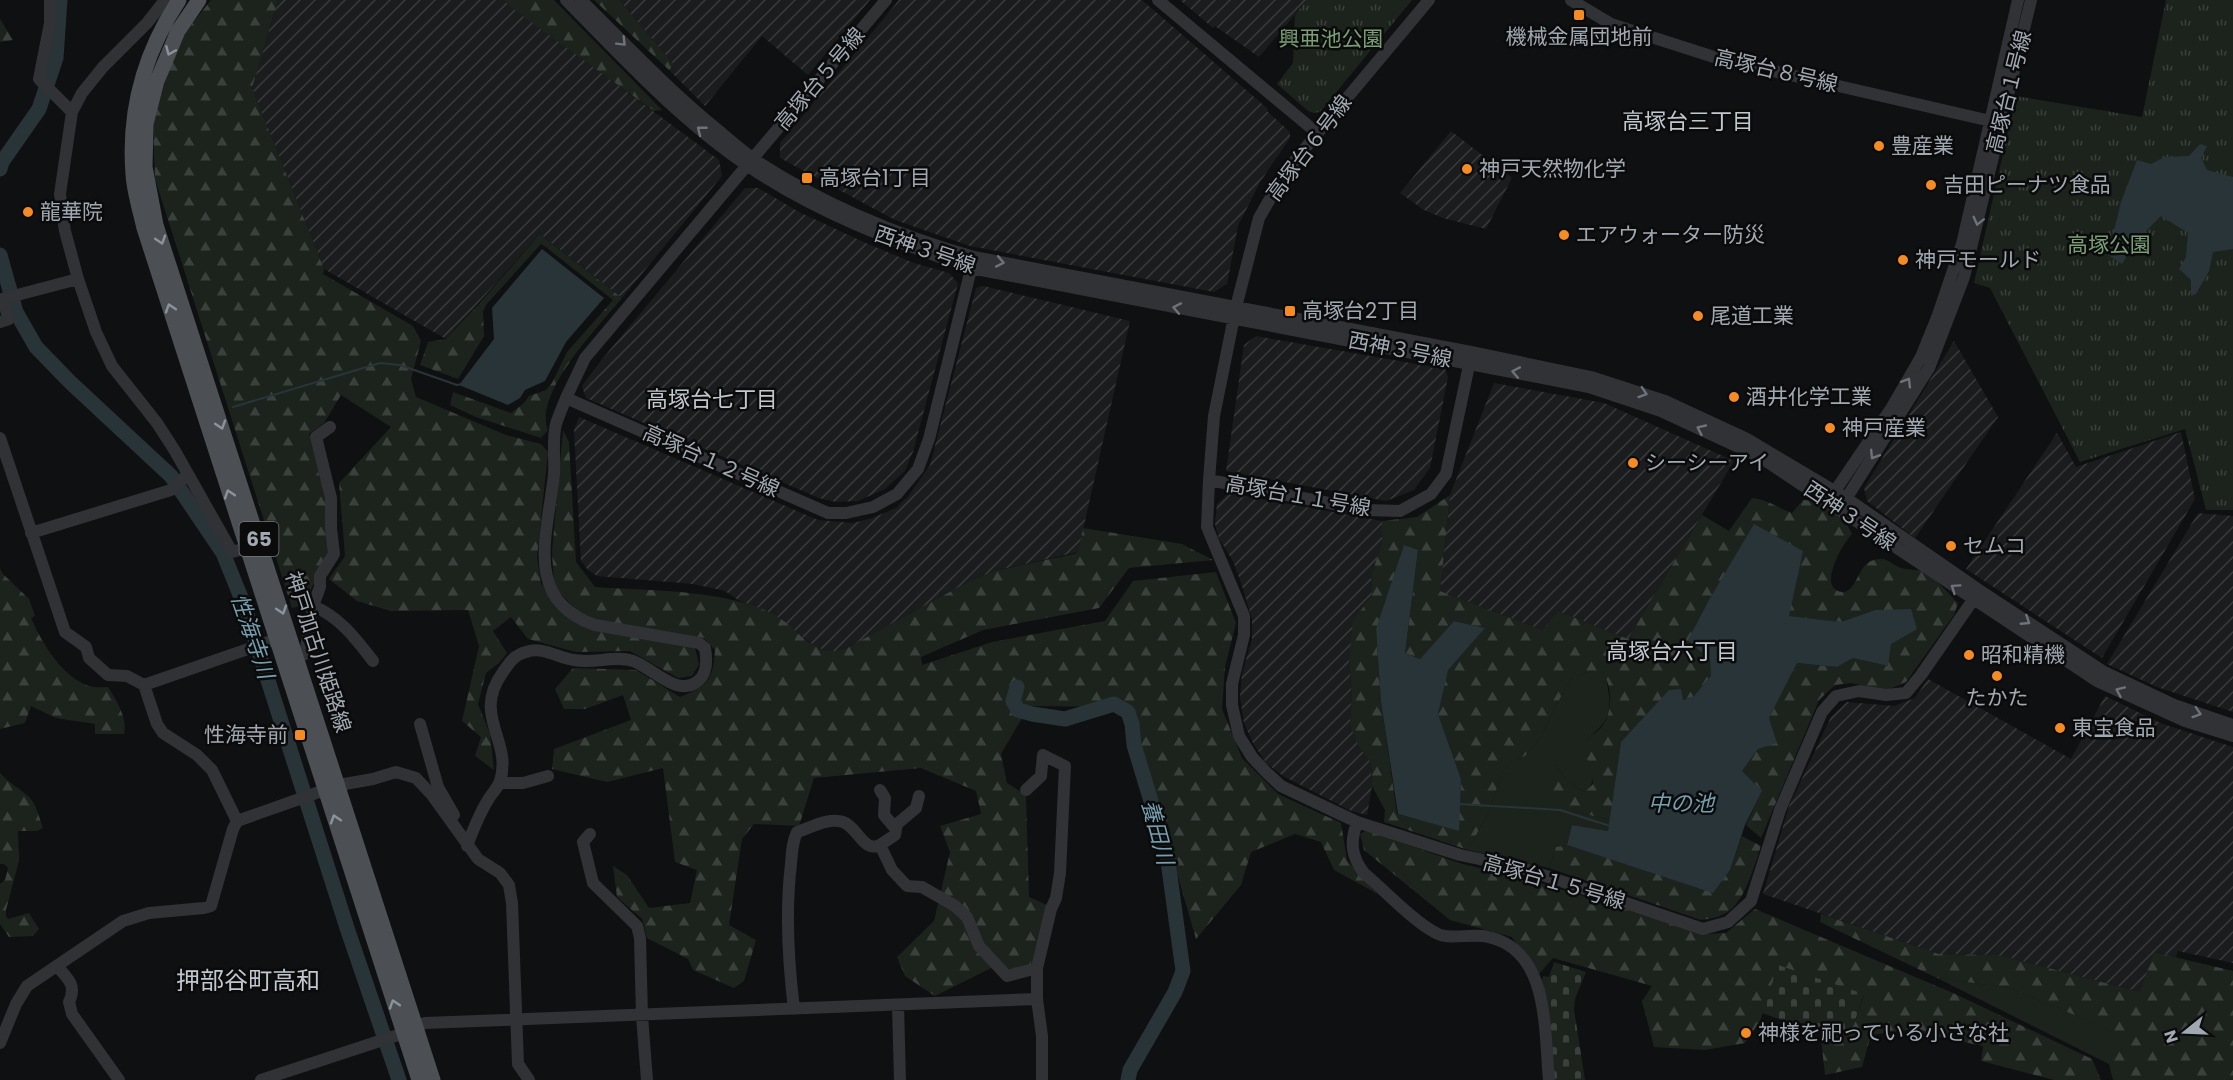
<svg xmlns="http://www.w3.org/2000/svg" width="2233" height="1080" font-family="Poppins,'Noto Sans JP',sans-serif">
<defs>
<pattern id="industrial-furrows" width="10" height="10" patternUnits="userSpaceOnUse" patternTransform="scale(1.5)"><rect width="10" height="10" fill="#1b1c1e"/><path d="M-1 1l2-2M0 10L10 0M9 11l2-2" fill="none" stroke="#393a3c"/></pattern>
<pattern id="forest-firs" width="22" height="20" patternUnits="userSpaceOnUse" patternTransform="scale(1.5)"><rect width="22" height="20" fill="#1c231c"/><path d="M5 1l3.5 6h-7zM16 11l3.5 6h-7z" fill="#3a403b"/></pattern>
<pattern id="cemetery-stones" width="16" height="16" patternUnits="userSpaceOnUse" patternTransform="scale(1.5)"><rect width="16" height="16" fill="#1c231c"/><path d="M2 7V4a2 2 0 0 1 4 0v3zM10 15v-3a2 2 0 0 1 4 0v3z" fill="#3a403b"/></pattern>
<pattern id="park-tufts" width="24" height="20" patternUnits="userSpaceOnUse" patternTransform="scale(1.5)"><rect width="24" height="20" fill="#1c231c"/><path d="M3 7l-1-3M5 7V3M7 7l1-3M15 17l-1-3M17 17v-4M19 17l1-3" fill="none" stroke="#3a403b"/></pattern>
</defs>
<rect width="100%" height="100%" fill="#0f1011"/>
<path fill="url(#industrial-furrows)" d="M278,0h225l216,160 3,16 -100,122 -82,-64 -94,105 -122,-70 -72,-181z
M619,0h251l-62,75 -46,-39 -57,70 -36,-36 5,-5z
M899,0h243l126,109 -1,2 23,21v6l-30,44 -22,44 -11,58 -13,8 -244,-46 -75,-26 -115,-62v-15z
M1180,0h127l-48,57 -44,-31 -2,2z
M1451,131l61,47 -26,51 -43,-11 -19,-8 -24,-17z
M745,188h13l43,25 67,31 46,19 35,10 9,10 -45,169 -8,19 -20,18 -27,12 -22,1 -17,-4 -233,-100 -4,-12 17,-23z
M983,286l147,35 -52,231 -84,19 -26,11 -123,67 -11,4 -18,-6 -43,-33 -35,-14 -13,-9 -32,-7 -96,-8 -9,-6 -7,-9 -7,-131 5,-13 239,103 35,3 19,-5 24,-10 13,-13 21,-30 46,-177z
M1256,336l189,33 3,8 -18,91 -16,22 -28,11 -160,-30 18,-126z
M1954,341l44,76 -83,121 -48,-37 -3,-13z
M1494,383l110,20 130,58 -106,178 -70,-28 -16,19 -102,-39 10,-96z
M2181,432l14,67 -93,159 -136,-89 91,-136 19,34z
M1229,493l153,28v22l-11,33 1,19 -5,8 -18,54 3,40 -2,24 9,26 12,16 1,23 -5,29 -16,-4 -68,-35 -17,-13 -13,-20 -9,-20 -4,-26 2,-23 10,-35v-20l-10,-33 -9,-25 -14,-22 -4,-15 2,-20z
M2198,513l35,3v196l-76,-25 -50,-23z
M1928,679l143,80 34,-63 58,28 70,23v216l-55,-12 -2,6 -21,-5 -15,40 -141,-37 -60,-1 -176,-60 26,-88 42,-89 16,-15 47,4 21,-8z"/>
<path fill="#1c231c" d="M540,234l11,9 -4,5 -6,-4 -55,61 -3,7 -5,-7z
M1593,671h8c5,5 6,11 7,18 5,25 -2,35 -22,51 3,16 14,42 -1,52l-17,-9 -13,-20 18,48 37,9 -2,11 -36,-6 -5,20 -11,2 -7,21 -81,-18 18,-33 18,-48 4,-5 17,-8 13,-15 32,-62z
M1937,978l73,10 113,47 -14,29z"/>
<path fill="url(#forest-firs)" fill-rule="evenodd" d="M211,0h67l-26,88 72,181 -1,5 90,52 8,15 -10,38 5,18 90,38 35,9 7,8 -11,105 4,26 18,27 25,17 111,21 4,16 -7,12 -14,2 -48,-27 -54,1 -48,-13 -17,-22 -18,14 14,22 -8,10 -13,10 -8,31 12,30 4,36 -19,-14 6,-19 -19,-16 17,-75 -11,-36 -77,1 -34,-10 -28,-22 16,-23 -6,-73 52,-56 -50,-32 -17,28 -15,11 16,64 3,54 -24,53 -12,3 -137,-429 -2,-54 14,-51 20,-44z
M503,0h51l108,110 -8,1 -133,-96z
M594,0h25l55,65 -5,5z
M0,19l13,21 -13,2z
M551,243l71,55c-23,28 -89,95 -74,132l-7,8 -65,-21 -26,-12 3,-13 58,21 13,-10 5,-7 17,-6 6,-7 15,-31 46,-52 -66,-52z
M478,305l5,7 1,24 -26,43 -38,-14 8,-23 18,-3z
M563,430l6,12 7,120 19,25c55,4 126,2 176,26 26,12 41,47 74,36l123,-67 26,-11 80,-17 4,-2 5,-24 99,16 31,16 -84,8 -30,40 -116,22 -62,27 1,8 70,-23 113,-21 28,-40 83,-9 20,51 -11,44 -3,42 20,49 36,36 63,29 6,37 29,33 -42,-23 -13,-28 -26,-8 -44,18 -10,33 -45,54 -67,-232 -100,-1 -28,48 6,29 19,12 3,102 18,8 -9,53 -25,20 -18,-12 -60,30 -30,-20 -8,-19 37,-36 16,-69 -10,-26 41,-12 -5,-23 -55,-23 -107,10 -15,48 -45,-2 -12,15 -13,86 27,15 -12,41 -10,7 -41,-18 -5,-11 -41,-21 -5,-19 -25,-22 -4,-31 14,9 22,33 41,-5 7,-33 -22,-8 -12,-94 -56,14 -55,-13 2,-20 77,-29 -8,-25 -38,14h-21l-9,-20 18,-21 63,2 44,27c28,-11 33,-17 35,-47l-11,-12 -107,-18 -21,-10 -22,-24 -2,-35z
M1450,495l-10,96 102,39 16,-19 70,28 74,-124 27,16 23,-33c15,1 26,10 40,15l11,-13c19,0 41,16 49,34 -9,9 -36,55 -10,58 13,1 16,-23 26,-29 3,-3 9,-4 13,-4 8,0 13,7 20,9 9,3 20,0 27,6 11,8 20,19 30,29l-4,12 -48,67 -19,8 -36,-7 -16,2 -16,15 -58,138 -15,-13 16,-34 -20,-20 16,-22 11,-31 28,-55 40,4 16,-9 35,8 -13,-56 -34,12 -53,-6 -78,44 1,16 -18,21 -11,3 -61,42 -11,78 -37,-9 -17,-11 -11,-31 4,-4 6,-2 13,20 17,9 8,-8 -1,-9 -9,-30c4,-8 11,-10 17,-16 13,-15 14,-43 1,-58h-8l-23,8 -32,62 -13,15 -17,8 -4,5 -18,48 -18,33 -84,-28 1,-12 -13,-24 -1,-23 -12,-16 -7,-17 -2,-9 2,-24 -3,-40 4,-36 19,-26 -1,-19 11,-33v-22l35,-4zM1418,550l-13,103 15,6 34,-38 31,7 -38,42 -9,44 23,65 -3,51 -61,-16 -16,-112 -5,-73z
M0,568l2,5 27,26 6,17 -4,2c11,25 31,59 58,68 6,2 13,1 19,1 8,13 20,31 16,47h-29v-10l-39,-6 -25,-12 -6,17 -25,6z
M0,773c9,10 19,15 29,24 8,8 10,21 14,31l-6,3h-19l1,30 -13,49v6l2,3 21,-6 10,16 -6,7 -24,1 -9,-13v-40l5,-4 3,-12 -4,-4h-4z
M1367,830l92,33 78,19 168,52 21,-1 29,-24 198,84 139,66 9,21h-47l-73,-19 2,-15 -77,-16 -35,5 -9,32 -37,8 -4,-37 20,2 11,-11 12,-34 -86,-29 -18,55 -15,22 -40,7 -51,-3 -12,-46 10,-15 -99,-28 -15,17 -26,-38 -62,-17 -86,-70 -4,-16z
M1742,836l19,10c-6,18 -16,54 -32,65 -8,6 -19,8 -28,9l-152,-52 7,-21 11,-2 146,47 17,-22z
M1821,914l118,40 60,1 141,37 14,-40 79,19v109h-120l-4,-16 13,-29 -112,-47 -73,-10 -117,-56z"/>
<path fill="url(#cemetery-stones)" d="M1554,962l32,10 -11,27 -1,10 11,71h-32l-11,-100 1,-4 6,1z
M1778,965l86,29 -12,35 -11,11 -79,-27z"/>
<path fill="url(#park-tufts)" d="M1307,0h105l-92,112 -6,1 -6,-2 -31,-27 16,-21 2,-48z
M2166,0h67v510h-27l-21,-81 -105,33 -90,-174 -16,-5 42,-187 126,21z"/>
<path fill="#293439" d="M2200,144l7,2 -6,12 6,12 26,7v72l-20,3 -4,19 -13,23 -5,2v-16l-12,-11 7,-12 2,-24 -27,-17 -25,25 -14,23 -14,-9 13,-53 16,-42 14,4 14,-7 24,-1z
M542,249l62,49 -38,44 -21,39 -20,9 -5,8 -12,7 -49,-20 35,-46 -2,-31z
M1754,524l49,27 -14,65 52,6 34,-12 36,-1 6,20 -26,15 -3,22 -35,-8 -16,9 -40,-4 -28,55 8,25 -19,6 -16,22 20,20 -17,34 -15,45 -17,23 -146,-48 5,-20 36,6 13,-89 48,-52 12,-1 2,11 10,-3 18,-21 -1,-16 -22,-20 21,-40z
M1404,545l14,5 -13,103 15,6 34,-38 31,7 -37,42 -10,44 23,65 -2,52 -61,-17 -17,-112 -5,-73z"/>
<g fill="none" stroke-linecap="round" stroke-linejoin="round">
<path stroke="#293439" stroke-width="2" d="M233,407l147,-44 20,2 57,20 5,-1
M1459,804l101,6 50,16"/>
<path stroke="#293439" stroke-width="15" d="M0,169l2,-7 37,-53 17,-51 4,-58
M0,255l16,57 20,35 34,35 101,94 52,77 21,52 103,323 52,152
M1017,687l-4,14 5,9 14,4 33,5 49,-15 14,8 4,12 2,21 33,109 16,117 -8,21 -45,78 -2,10"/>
<path stroke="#303236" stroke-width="12" d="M50,0v23l-11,56 33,33
M165,0l-18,23 -44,44 -21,26 -10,19 -12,82 5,37 13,48 18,53 16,34 45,57 18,28 57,101 14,-4
M566,0c57,58 114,120 182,166 69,47 145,75 223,102l618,119 72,24 99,46 337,224 88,40 48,15
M581,0c45,45 89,91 138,131 12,10 23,20 36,29 67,44 142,75 219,97l497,95 120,25 74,24 82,38 99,59 133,92 125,82 70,33 59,20
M886,0l-301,358 -19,40 262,115h18l27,-6 24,-13 21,-25 11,-30 44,-178
M1158,0l159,133
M1429,0l-133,159 -14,19 -23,40 -23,89 -22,109 -5,64 156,30 35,1 31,-17 15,-20 25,-118
M1571,0l40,24 106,34 278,64
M0,322l9,-3 -7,-20 76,-20
M0,438l65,194 21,15 3,11 19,17 19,1 17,9 13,39 6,9 34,22 15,15 25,51
M1209,480l-2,47 37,89v19l-12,49v21l7,31 13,21 15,16 14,13 76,36 103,33 62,13 181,61 25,-7 23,-21 29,-91 42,-98 14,-16 23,-5 27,4 20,-2 15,-18 52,-75
M1831,497l61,-90 29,-50 17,-42 24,-71 56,-244
M1842,505l87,-137 35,-91 67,-277
M31,533l140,-43 16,-15
M313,606l7,-19v-11l14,-22 -3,-25v-31l-15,-61 14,-10
M297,657l8,-3 8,-48c27,11 43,33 60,55
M144,685l133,-46
M420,724l18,63 16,28
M500,783h23l25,-7
M880,790l5,8 -1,17 11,13
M1026,790l15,-14 2,-21 22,11 -5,107 -4,25 -5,11 -14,59v31l5,37v44
M1357,822c-7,20 -6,34 7,51 19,16 53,52 74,61 12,6 36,-1 50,3 62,13 56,94 61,143
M590,834l-7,8 10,41 44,43 3,12 2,78 5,64
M880,845l15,-10 2,-11 19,-16 3,-12
M467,846c6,-16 12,-32 21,-46 3,-6 10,-12 12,-19 13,-41 -29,-65 3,-109 7,-10 11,-17 23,-20 18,-6 31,6 48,8 20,4 41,-5 59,1 20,7 44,37 65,20 10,-8 9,-22 7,-33l-6,-5 -104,-18c-73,-25 -47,-92 -41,-151 1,-16 -2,-34 2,-50 3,-9 7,-18 10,-26
M57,966c11,13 20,19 12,36l3,12 47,66
M898,1006l2,74
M794,1009c-6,-49 -9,-96 -3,-145 1,-12 1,-21 6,-32 13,-4 32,-15 46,-10 15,5 20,31 37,23l12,25 15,16 15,1 33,19 12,11 12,29 28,30 30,-8
M0,1043l16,-39 11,-18 96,-65 26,-8 55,-5 7,-2 22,-77 4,-8 102,-36 34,-6 23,-7 20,6 16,17 46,64 22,14 9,12 3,18 6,161 11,16
M261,1080l137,-45 17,-9 10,-3 612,-24"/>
<path stroke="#4c5055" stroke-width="15" d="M179,0c-35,53 -51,110 -46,174 1,18 7,36 11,54l275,852
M199,0l-21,31 -21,50 -11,43 -1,43 11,58 277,855"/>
</g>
<defs><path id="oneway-chevron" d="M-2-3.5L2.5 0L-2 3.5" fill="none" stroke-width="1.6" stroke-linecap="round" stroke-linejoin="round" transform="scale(1.5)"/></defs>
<g stroke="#6e737a">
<use href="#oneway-chevron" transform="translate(622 42) rotate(45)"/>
<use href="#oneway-chevron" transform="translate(701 130) rotate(-142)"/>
<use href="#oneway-chevron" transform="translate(1978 221) rotate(104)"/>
<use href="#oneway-chevron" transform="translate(1000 262) rotate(11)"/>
<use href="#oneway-chevron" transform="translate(1177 308) rotate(-169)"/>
<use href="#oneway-chevron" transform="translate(1516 372) rotate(-169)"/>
<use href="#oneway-chevron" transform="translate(1907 382) rotate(-59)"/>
<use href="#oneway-chevron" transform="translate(1643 393) rotate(18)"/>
<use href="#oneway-chevron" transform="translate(1701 429) rotate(-155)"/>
<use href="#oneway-chevron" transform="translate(1874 455) rotate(122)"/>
<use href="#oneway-chevron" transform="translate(1955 588) rotate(-145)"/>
<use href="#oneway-chevron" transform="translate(2026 621) rotate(33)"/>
<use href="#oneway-chevron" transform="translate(2120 691) rotate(-156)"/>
<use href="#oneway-chevron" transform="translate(2197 713) rotate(18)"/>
</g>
<g stroke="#8b939b">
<use href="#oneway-chevron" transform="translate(170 51) rotate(113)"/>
<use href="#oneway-chevron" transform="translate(161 240) rotate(72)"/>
<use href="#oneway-chevron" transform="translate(170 308) rotate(-108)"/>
<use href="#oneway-chevron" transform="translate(221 425) rotate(72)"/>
<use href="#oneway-chevron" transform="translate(229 494) rotate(-108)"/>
<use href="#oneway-chevron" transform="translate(282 610) rotate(72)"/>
<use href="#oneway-chevron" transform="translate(335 819) rotate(-108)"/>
<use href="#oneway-chevron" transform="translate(394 1004) rotate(-108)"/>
</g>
<g fill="#f48b25" stroke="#0b0b0c" stroke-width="2">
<rect x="1573" y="9" width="12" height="12" rx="3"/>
<circle cx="1879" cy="146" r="6"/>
<circle cx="1467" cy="169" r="6"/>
<rect x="801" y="172" width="12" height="12" rx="3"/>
<circle cx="1931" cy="185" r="6"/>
<circle cx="28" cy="212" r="6"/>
<circle cx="1564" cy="235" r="6"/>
<circle cx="1903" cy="260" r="6"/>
<rect x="1284" y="305" width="12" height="12" rx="3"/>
<circle cx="1698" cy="316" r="6"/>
<circle cx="1734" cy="397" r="6"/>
<circle cx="1830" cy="428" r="6"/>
<circle cx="1633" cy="463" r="6"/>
<circle cx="1951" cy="546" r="6"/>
<circle cx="1969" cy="655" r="6"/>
<circle cx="1997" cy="676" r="6"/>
<circle cx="2060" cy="728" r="6"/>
<rect x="294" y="729" width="12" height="12" rx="3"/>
<circle cx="1746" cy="1033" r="6"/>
</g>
<g text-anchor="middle" stroke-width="5" stroke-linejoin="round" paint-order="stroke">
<rect fill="#0b0b0c" stroke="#737a80" stroke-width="1.5" x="239.5" y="522" width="39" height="34" rx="4.5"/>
<g font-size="20" font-weight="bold" fill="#a0a9b2">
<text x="259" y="546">65</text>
</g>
<g font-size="21" fill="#a0a9b2" stroke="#0b0b0c" text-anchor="start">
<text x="1579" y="44" text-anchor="middle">機械金属団地前</text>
<text x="1891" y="153">豊産業</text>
<text x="1479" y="176">神戸天然物化学</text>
<text x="819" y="185">高塚台1丁目</text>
<text x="1943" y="192">吉田ピーナツ食品</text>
<text x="40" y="219">龍華院</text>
<text x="1576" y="242">エアウォーター防災</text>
<text x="1915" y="267">神戸モールド</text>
<text x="1302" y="318">高塚台2丁目</text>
<text x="1710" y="323">尾道工業</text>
<text x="1746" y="404">酒井化学工業</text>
<text x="1842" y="435">神戸産業</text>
<text x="1645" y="470">シーシーアイ</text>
<text x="1963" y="553">セムコ</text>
<text x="1981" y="662">昭和精機</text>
<text x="1997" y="705" text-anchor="middle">たかた</text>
<text x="2072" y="735">東宝食品</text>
<text x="288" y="742" text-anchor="end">性海寺前</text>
<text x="1758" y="1040">神様を祀っている小さな社</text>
</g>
<g font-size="21" fill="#7b9e77" stroke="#0b0b0c">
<text x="1331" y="46">興亜池公園</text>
<text x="2109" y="252">高塚公園</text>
</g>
<g font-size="21" fill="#a0a9b2" stroke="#0b0b0c">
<text transform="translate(1776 71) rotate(13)" y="7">高塚台８号線</text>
<text transform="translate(820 79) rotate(-50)" y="7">高塚台５号線</text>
<text transform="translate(2009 92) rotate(-76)" y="7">高塚台１号線</text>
<text transform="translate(1309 148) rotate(-53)" y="7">高塚台６号線</text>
<text transform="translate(925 250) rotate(19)" y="7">西神３号線</text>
<text transform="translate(1400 350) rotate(11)" y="7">西神３号線</text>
<text transform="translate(711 461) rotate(24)" y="7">高塚台１２号線</text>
<text transform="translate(1298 496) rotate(10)" y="7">高塚台１１号線</text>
<text transform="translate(1850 516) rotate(34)" y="7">西神３号線</text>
<text transform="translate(318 652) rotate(72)" y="7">神戸加古川姫路線</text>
<text transform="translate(1554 882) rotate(16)" y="7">高塚台１５号線</text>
</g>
<g font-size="22" fill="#c1c7ce" stroke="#0b0b0c">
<text x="1688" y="129">高塚台三丁目</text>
<text x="712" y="407">高塚台七丁目</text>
<text x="1672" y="659">高塚台六丁目</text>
</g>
<g font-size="22" font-style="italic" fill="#769eaf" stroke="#0b0b0c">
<text transform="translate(253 636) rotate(71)" y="8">性海寺川</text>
<text x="1681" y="811">中の池</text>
<text transform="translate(1158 832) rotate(75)" y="8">養田川</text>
</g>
<g font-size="24" fill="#c1c7ce" stroke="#0b0b0c">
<text x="248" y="989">押部谷町高和</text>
</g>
</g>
<g transform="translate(2185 1032) rotate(252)" stroke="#0b0b0c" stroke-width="4.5" paint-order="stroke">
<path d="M0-4.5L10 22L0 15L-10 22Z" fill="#a0a9b2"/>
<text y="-9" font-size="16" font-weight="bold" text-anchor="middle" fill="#a0a9b2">N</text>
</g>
</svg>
